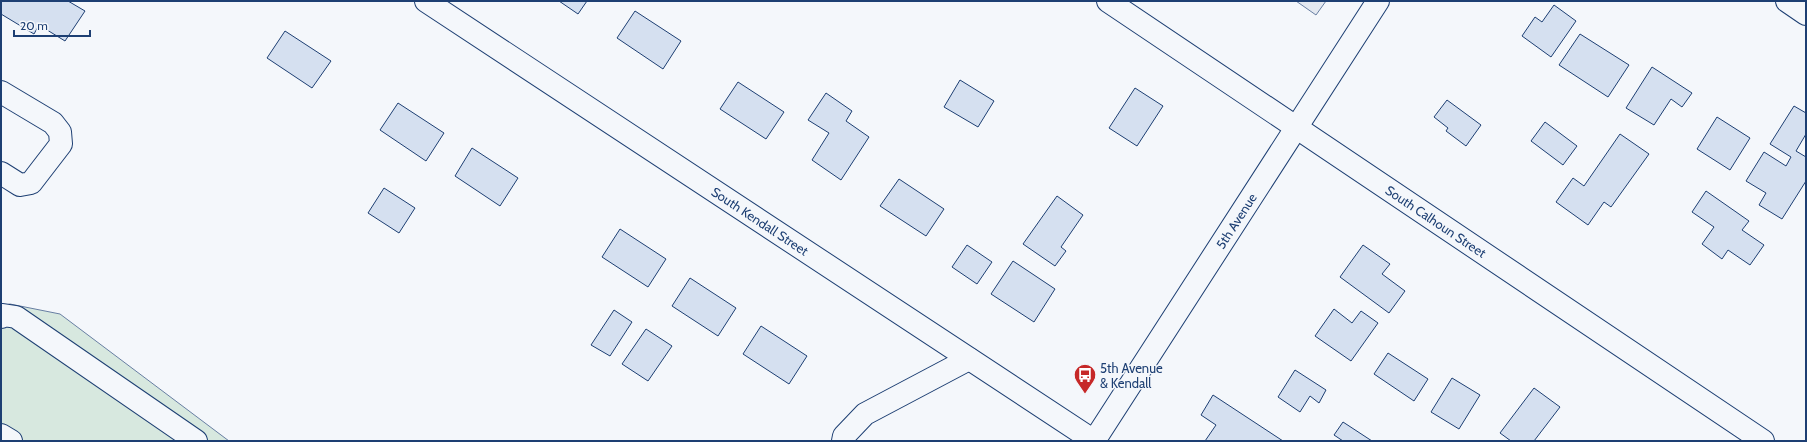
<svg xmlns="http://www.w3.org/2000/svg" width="1807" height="442" font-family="Cabin,sans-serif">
<rect width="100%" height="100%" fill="#f4f7fb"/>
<path fill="#d7e8df" stroke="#687fa3" d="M10,304l50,10 169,127h-228v-135z"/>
<path fill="#e3e8f0" stroke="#687fa3" d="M1296,1h30l-10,14z"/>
<path fill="#d5e0f0" stroke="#1d3f73" d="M1,1h67l17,10 -20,30 -26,-16 -5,9 -33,-20z
M559,1h28l-9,13z
M1554,5l22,16 -25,36 -29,-21 13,-19 7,5z
M635,11l46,30 -18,28 -46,-31z
M285,31l46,30 -19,27 -45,-30z
M1580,34l49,31 -21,32 -49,-32z
M1652,67l40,26 -10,14 -11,-8 -17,26 -28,-17z
M960,80l34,21 -16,26 -34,-20z
M738,82l46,30 -18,27 -46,-30z
M1135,88l28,18 -26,40 -28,-18z
M826,93l26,18 -6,10 23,16 -28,43 -29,-20 17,-27 -21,-13z
M1447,100l34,25 -15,21 -20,-15 2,-3 -14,-11z
M398,103l46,30 -18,28 -46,-31z
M1794,106l12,7v21l-10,17 10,6v24l-24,38 -23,-14 7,-12 -20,-12 18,-29 22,14 5,-9 -21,-13z
M1717,117l33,21 -20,32 -33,-21z
M1545,122l32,24 -14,19 -32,-24z
M1620,134l29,20 -38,53 -7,-5 -16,23 -32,-23 17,-24 11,8z
M472,148l46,30 -18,28 -45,-30z
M899,179l45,30 -18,27 -46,-30z
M384,188l31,20 -16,25 -31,-20z
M1706,191l43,30 -7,9 22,15 -14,20 -22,-15 -6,9 -20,-15 12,-17 -22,-15z
M1057,196l26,19 -22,32 5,4 -11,15 -32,-22z
M620,229l46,30 -18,28 -46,-30z
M967,245l25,17 -15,22 -25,-17z
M1363,245l27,19 -8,10 23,17 -16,22 -49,-36z
M1013,261l42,28 -21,33 -43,-28z
M690,278l46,30 -18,28 -46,-30z
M1334,309l18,14 9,-12 17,12 -27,38 -36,-25z
M614,310l18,12 -22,34 -19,-11z
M761,326l46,30 -18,28 -46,-30z
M646,329l26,17 -24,35 -26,-17z
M1388,353l40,26 -14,22 -40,-27z
M1295,370l31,20 -7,13 -9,-7 -10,16 -22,-15z
M1452,378l28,17 -21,34 -28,-17z
M1534,388l26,19 -26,34h-23l-11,-8z
M1213,395l70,46h-78l11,-16 -15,-10z
M1343,422l29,19h-29l-9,-6z"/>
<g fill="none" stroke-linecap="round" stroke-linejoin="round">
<g stroke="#1d3f73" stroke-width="24">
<g id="minor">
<path id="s1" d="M426,1l668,440"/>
<path id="s2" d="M1108,1l655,440"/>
<path d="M1787,1l19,13"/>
<path d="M1,92l52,31 7,9 1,12 -30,39 -11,2 -19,-12"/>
<path d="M1,317l2,-2 13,2 180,124"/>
<path d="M1,435l10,6"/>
<path d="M843,441l1,-5 21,-22 104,-55"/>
<path id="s3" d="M1094,441l284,-440"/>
</g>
</g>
<use href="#minor" stroke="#f4f7fb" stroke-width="22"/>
</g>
<defs>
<g id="bus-pin" transform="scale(1.15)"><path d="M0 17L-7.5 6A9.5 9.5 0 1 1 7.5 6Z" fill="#c62828" stroke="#f4f7fb"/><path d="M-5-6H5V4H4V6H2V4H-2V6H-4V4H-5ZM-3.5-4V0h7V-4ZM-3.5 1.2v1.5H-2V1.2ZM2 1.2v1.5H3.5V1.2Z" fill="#fff"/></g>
</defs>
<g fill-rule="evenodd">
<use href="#bus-pin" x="1085" y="375"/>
</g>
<g text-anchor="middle" stroke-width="3" stroke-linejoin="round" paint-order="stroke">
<g font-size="13" fill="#1d3f73" stroke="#f4f7fb">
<text dy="5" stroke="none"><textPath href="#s1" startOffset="400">South Kendall Street</textPath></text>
<text dy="5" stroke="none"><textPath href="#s3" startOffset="262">5th Avenue</textPath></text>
<text dy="5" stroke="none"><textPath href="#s2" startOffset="395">South Calhoun Street</textPath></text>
</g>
<g font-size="13" fill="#1d3f73" stroke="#f4f7fb" text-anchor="start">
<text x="1100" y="373">5th Avenue<tspan x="1100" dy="15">&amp; Kendall</tspan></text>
</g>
</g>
<rect width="1807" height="442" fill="none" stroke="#1d3f73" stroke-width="4"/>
<path d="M14 30v6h76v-6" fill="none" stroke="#1d3f73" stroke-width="2"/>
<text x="20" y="30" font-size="12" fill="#1d3f73" stroke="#f4f7fb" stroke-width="3" paint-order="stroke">20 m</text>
</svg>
